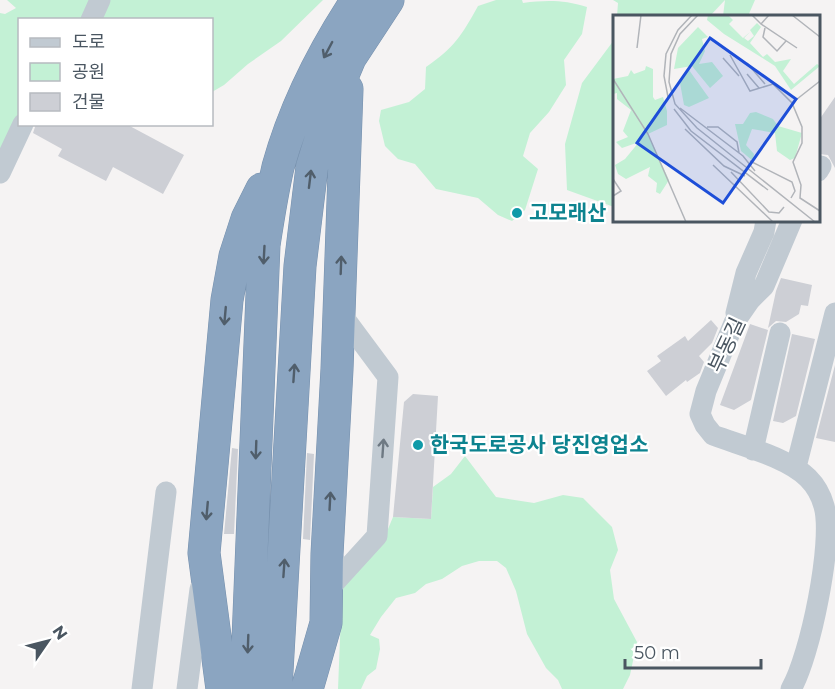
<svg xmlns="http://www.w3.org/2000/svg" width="835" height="689" font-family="Montserrat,'Noto Sans KR',sans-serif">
<rect width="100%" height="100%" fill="#f5f3f3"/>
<path fill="#c3f1d5" d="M7,0h316l-42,41 -33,23 -24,21 -12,7v-72h-192v104l-20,49v-160l5,1 11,-6z
M496,0h26l1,3c24,-3 41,-3 64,4l-5,27 -18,26 2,25 -17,27 -19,21 -7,23 15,13 -13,41 -13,11 -14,-6 -20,-17 -42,-9 -21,-25 -17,-5 -13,-13 -6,-25 2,-11 28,-8 16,-13 1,-22c28,-19 36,-32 52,-61z
M613,0h112l-15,16h-93l1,-13z
M725,0h30l-7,16h-25z
M614,35v172l-47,-17 -2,-46 17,-61 32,-43z
M465,456l31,41 38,6 29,-8 20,3 29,29 6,23 -8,20 4,29 23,43 -7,33 -7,14h-61l-4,-9 -12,-12 -19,-34 -11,-43 -10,-23 -9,-7h-18l-17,5 -20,13 -16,5 -11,9 -19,5 -15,19 -11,18 9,4 1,10 -4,20 -9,7 -6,13h-23l4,-100 41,-48 10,-24 38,2 2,-32 18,-13z"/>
<path fill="#cdcfd5" d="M835,97v71l-7,-13 -9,-1v-34z
M36,124h90l58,31 -21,39 -50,-27 -7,14 -48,-25 4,-7 -29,-16z
M781,278l31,7 -4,21 -7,-1 -2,9 -13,8 -10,-1 -8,7 8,-37z
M711,320l7,8 -6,15 -13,13 5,6 -4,11 -13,9 -1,-2 -20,16 -19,-25 14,-10 -4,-5 28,-20 3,5z
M750,324l18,6 -17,70 -17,10 -14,-5z
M792,334l23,5 -19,77 -13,7 -10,-2z
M835,365v77l-19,-4z
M413,394l25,2 -7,123 -38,-2 11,-115z
M232,448l6,1 -4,85h-10z
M307,453l7,1 -4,86 -7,-1z"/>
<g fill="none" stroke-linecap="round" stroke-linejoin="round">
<g stroke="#7690ad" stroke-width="33">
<path id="highway" d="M222,689l-18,-136 23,-253 8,-44 12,-37 15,-30
M246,689l18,-444c4,-26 8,-52 14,-78 16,-58 46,-117 79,-167
M276,689l24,-423 12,-99 22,-71 16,-38 38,-58
M307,689l19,-66 1,-69 10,-185 10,-280"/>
</g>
<path stroke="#c1cad2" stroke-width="21" d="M91,20l9,-20
M818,171l3,-5
M0,173l23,-49
M736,313l10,-40 18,-41 2,-12
M753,450l27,-117
M796,467l39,-154
M326,592l51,-56 11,-159 -49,-66
M142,689l24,-197
M187,689l13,-100
M791,689c19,-32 43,-148 33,-183 -3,-11 -8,-20 -16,-28 -21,-21 -66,-32 -95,-43l-8,-10 -5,-11 6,-23 28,-68 16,-23 14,-14 28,-66"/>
<use href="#highway" stroke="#8ba5c1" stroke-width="32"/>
</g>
<defs><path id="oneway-shaft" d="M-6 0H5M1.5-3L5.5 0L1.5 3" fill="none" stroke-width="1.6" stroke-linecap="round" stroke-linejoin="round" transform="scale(1.5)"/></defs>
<g stroke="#505e6b">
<use href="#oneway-shaft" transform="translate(328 50) rotate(118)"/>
<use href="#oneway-shaft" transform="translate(310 179) rotate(-83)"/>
<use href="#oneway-shaft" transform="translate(264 255) rotate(93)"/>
<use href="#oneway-shaft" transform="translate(341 265) rotate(-88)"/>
<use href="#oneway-shaft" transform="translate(225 316) rotate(95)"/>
<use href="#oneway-shaft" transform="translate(294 373) rotate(-86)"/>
<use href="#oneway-shaft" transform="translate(256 450) rotate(92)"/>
<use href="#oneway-shaft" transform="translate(330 501) rotate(-87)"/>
<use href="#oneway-shaft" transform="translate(207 511) rotate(95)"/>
<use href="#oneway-shaft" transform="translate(284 568) rotate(-86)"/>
<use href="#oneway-shaft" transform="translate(248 644) rotate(92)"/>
</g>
<use stroke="#6e7983" href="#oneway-shaft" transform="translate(383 448) rotate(-86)"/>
<g fill="#0f9aa8" stroke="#fff" stroke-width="2">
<circle cx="517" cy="213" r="6"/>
<circle cx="418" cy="445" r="6"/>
</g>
<g text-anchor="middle" stroke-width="4.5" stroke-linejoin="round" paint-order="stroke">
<g font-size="21" font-weight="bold" fill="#0d838f" stroke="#fff" text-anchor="start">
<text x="529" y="220">고모래산</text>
<text x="430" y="452">한국도로공사 당진영업소</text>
</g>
<g font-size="21" fill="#4a5661" stroke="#fff">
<text transform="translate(727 345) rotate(-65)" y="7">부동길</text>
</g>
</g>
<g transform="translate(613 15)">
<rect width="207" height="207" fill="#f5f3f3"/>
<path d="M95,0h20l5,5 -4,4 14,14 7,-6 -6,6 4,3 6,-5 -4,-6 7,-7 4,4 -11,16 13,14 4,-3 8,8 16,-3 -8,12 11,13 23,-20 3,2 -29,24 -16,-24 -51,-32 -17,-14zM85,12l10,10 -6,2 3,12 -6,13 13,-2 11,14 -13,12 -18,-22 -18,3 4,-21zM33,51l7,3v28l2,3 8,-3 4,14v14l-19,9 21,46 -9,14 -4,-2 1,-9 -9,-7 2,-9 -24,12 -8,-5 -3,-9 10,-6 14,-17 -17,6 -6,-6 12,-5 -5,-6 8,-21 -14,-11v-6l-4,1v-15l15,-3 3,-6 3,4 11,-4zM76,55l20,28 -20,9 -5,-2 -4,-22zM143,97l17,7 5,7 24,7 -7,25 -5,2 -13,-9 -2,-18 -23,-4 -6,16 8,9 -1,7 -12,-10 -6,-27h8l7,-11z" fill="#c3f1d5"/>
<path fill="none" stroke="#b1b4b9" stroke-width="1.5" d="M85,0l-18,19 -9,20 -2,28 6,22 22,24 118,94M139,0l9,9 8,-9M179,0l28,22M148,9l36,24M152,13l-2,9 14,14 9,-10M24,33l4,-33M117,40l20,36 23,-7 19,19 10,24v16l-9,19 8,23 -1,13 20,13M110,43l16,18M134,48l18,21M134,59l12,14M0,64l35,55 38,88M55,82l-4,-21 2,-22 12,-24 14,-15M179,88l28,-22M67,93l63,48 12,15M61,94l17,22 77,59M94,112h11l19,15 2,11M72,114l39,37 21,10M137,146l42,21 3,9 -4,7M100,150l60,57M118,157l38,40 10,1 5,-6M0,164l8,12 -8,5"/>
<path fill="#1d4ed8" fill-opacity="0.15" stroke="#1d4ed8" stroke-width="3" d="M97,23l86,61 -73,104 -86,-60z"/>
<rect width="207" height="207" fill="none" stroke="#4a5661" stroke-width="3"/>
</g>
<rect x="18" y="18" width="195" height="108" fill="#ffffff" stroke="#b7bbc0" stroke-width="1.5"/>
<rect x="30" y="38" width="30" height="9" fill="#c1cad2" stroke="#b7bbc0" stroke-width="1.5"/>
<text x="72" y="48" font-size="18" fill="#4a5661">도로</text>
<rect x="30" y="63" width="30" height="18" fill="#c3f1d5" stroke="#b7bbc0" stroke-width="1.5"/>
<text x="72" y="78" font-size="18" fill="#4a5661">공원</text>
<rect x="30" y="93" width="30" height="18" fill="#cdcfd5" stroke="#b7bbc0" stroke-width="1.5"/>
<text x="72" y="108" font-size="18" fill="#4a5661">건물</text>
<g transform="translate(48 641) rotate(55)" stroke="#ffffff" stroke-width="4.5" paint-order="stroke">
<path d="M0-4.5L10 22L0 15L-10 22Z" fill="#4a5661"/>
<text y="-9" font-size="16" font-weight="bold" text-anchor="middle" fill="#4a5661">N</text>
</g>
<path d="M625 659v9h136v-9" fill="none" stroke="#4a5661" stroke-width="3"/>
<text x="634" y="659" font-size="18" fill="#4a5661" stroke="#ffffff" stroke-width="4.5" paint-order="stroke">50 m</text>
</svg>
